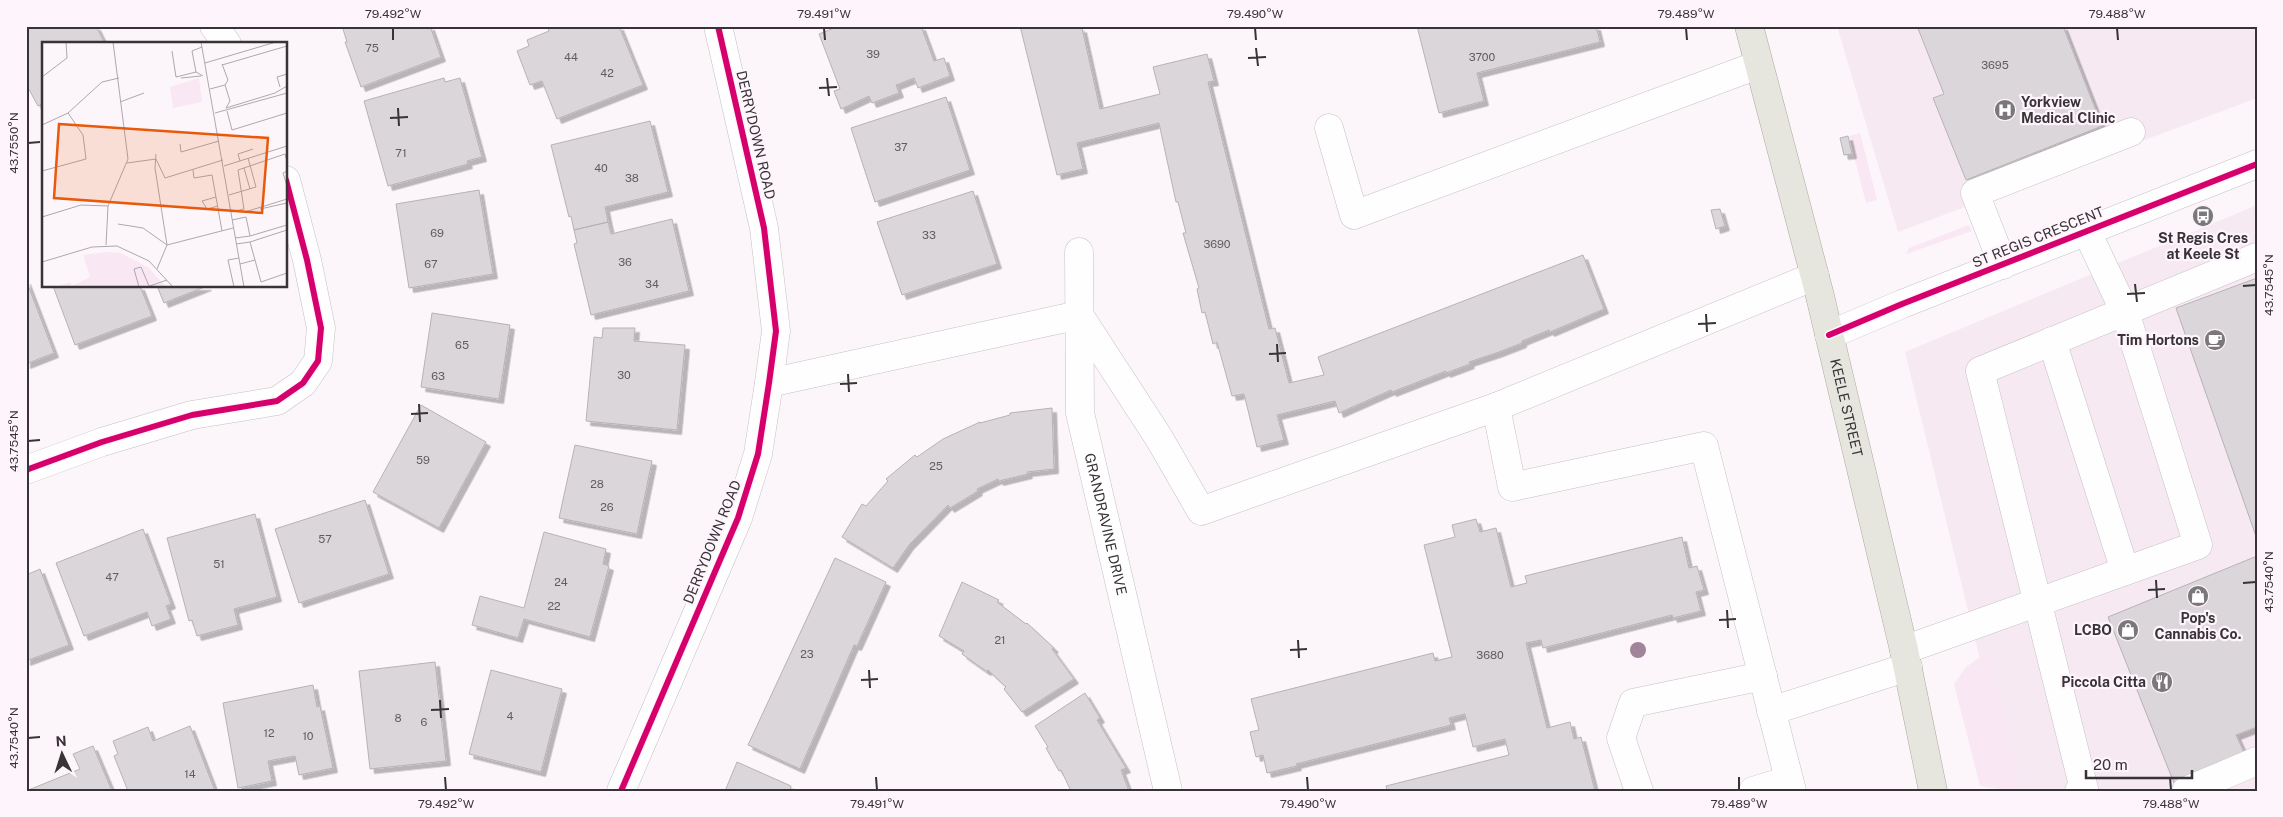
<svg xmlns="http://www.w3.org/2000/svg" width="2283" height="817" font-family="'Public Sans',sans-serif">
<defs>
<filter id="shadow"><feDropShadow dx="4.5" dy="4.5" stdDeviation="0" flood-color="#0004"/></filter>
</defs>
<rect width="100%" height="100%" fill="#fcf6fa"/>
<path fill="#f6e9f2" d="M1837,26h420v72l-359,134z
M2257,205v586h-245l-107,-439z"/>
<path fill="#fae7f4" d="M1860,133l17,67 -11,3 -17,-67z
M1969,225l3,6 -66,23 3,-6z
M1988,652l33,135 -16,3 -25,-4 -26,-102 12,-17z"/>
<path fill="#dad6d9" stroke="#b7b2b5" filter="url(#shadow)" d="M26,26h70l9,18h-61v59l-6,3 -12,-22z
M342,26h88l11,31 -80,30 -16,-45h2z
M547,26h72l24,59 -86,34 -15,-38 -12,4 -13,-34 12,-5 -2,-6 22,-9z
M839,26h82l13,35 10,-3 6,18 -32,12 -4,-10 -18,7 3,8 -27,10 -3,-7 -28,13 -7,-18 6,-2 -21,-55z
M1020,26h59l1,3 2,-1 18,81 60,-15 -7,-27 54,-13 7,27 -6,1 61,247 6,-1 14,55 35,-8 -6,-18 265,-102 21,54 -54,23 -1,-2 -27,11v2l-23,9 -30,10 1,2 -24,9v-2l-54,21 -1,-2 -52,23 -4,-12 -58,14 7,25 -27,7 -13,-53 -12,2 -15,-54 -4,2 -8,-32 -3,1 -5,-24 2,-1 -16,-55h3l-8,-31h-2l-17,-79 -82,20 6,26 -26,6z
M1417,26h179l4,16 -123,31 7,28 -45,12z
M1917,26h146l39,100 -136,54 -33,-82 11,-4z
M444,78l1,4 15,-4 22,79 -15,4 1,3 -80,22 -24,-85z
M946,97l24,73 -95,32 -24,-74z
M650,121l18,71 -63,15 3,15 -34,8 -3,-14 -2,1 -18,-72z
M1848,136l4,18 -8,1 -4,-17z
M479,190l14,84 -84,14 -13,-84z
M973,191l24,73 -95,31 -25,-73z
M1720,209l5,17 -9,3 -5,-19z
M672,219l17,72 -98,24 -17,-71 3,-1 -3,-13 34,-8 3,12z
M2257,278v261l-81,-231z
M26,280l28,73 -28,11z
M53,286h87l12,30 -77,29z
M157,286h50l-43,17z
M432,313l78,12 -11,74 -78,-12z
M603,328h32l-1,13 51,4 -8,85 -91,-9 8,-84 8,1z
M421,405l65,37 -47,86 -66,-36z
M1052,408l2,61 -27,3 1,2 -29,7 -1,-2 -21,10 1,2 -28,17 -2,-3 -39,40 -16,23 -51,-31 20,-33 4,2 22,-25 -2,-2 29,-24 2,2 26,-18 37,-17v1l30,-8v-2z
M575,445l77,16 -15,73 -78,-16z
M365,500l24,74 -90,29 -24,-74z
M255,514l22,83 -43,12 4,16 -41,11 -5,-16 -3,1 -22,-83z
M1476,519l4,13 16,-4 15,59 16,-4 -2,-7 157,-39 7,31 8,-2 7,24 -8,2 5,19 -28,7 -1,-3 -129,33 -2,-8 -15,3 21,85 23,-6 4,17 7,-2 14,54h-208l-1,-5 123,-31 -4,-16 -32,8 -8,-33 -16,4 2,7 -155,39 1,2 -30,7 -4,-18 -7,2 -6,-25 9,-2 -8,-31 182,-46 2,8 17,-4 -28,-112 31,-8 -3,-12z
M143,529l28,75 -5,2 5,13 -19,7 -5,-14 -63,24 -28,-73z
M544,532l62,17 -3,15 6,2 -19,71 -66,-18 -6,19 -46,-13 8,-29 44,12z
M2257,556v171l-21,8 11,24 -73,24 -66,-166z
M835,558l51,24 -29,64 -3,-1 -54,124 -52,-24z
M40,569l29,76 -43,16v-86z
M962,582l37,18 -2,2 29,22 1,-1 27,25 -2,1 22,30 -52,33 -18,-23 2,-2 -18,-17 -2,1 -24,-17 2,-3 -25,-15z
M435,662l11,99 -76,8 -11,-98z
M491,670l71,19 -21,83 -72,-18z
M313,685l4,22 3,-1 13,62 -34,7 -4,-19 -27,5 4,20 -34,7 -15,-85z
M1085,693l15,25 -3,2 29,48 -5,2 8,21h-61l2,-2 -9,-19 -2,1 -13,-23 2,-1 -13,-21z
M190,726l25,65h-87l-14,-35 4,-2 -5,-13 35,-14 5,14z
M93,746l19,45h-86l54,-22 -7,-15z
M737,762l54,24 -1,5h-65z"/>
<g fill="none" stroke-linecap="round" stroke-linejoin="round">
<g stroke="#c5c0c4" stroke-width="29">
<g id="minor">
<path d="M214,26l13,18"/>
<path d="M1329,128l25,87 404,-150"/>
<path id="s1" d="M1079,252l1,161 88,378"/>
<path d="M2003,265l-28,-72 156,-61"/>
<path d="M1829,335l73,-31 355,-140"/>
<path d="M2052,341l73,230"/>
<path d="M769,383l310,-68 80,123 42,73 295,-104 319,-131"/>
<path d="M1496,407l16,80 192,-41 88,345"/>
<path d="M26,470l76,-28 90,-27 85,-14 26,-18 15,-22 3,-33 -14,-68 -21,-80"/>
<path d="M1904,650l294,-105 -73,-233 -38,-80"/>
<path d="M1771,711l137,-44"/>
<path d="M621,791l117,-273 20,-64 11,-71 7,-52 -12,-103 -46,-202"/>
<path d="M1639,791l-18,-53 12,-35 130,-27"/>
<path d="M1753,791l36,-11"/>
<path d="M2079,791l5,-2 -104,-418 277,-114"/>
<path d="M2186,791l71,-30"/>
</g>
</g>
<g stroke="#aba99d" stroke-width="29">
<g id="major">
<path id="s2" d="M1749,26l71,270 84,354 29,141"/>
</g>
</g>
<use href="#minor" stroke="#fffefe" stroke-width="28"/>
<use href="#major" stroke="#e6e6de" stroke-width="28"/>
<g stroke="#fef4fb" stroke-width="9">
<path id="cycleway" d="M1829,335l73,-31 355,-140
M26,470l76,-28 90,-27 85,-14 26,-18 15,-22 3,-33 -14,-68 -21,-80
M621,791l117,-273 20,-64 11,-71 7,-52 -12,-103 -46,-202"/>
</g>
<use href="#cycleway" stroke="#d6006c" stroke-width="6"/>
</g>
<circle fill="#a1839a" cx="1638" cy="650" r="8"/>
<path fill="none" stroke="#373336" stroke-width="2" d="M393,28v12M824,28l1,12M1255,28l1,12M1686,28l1,12M2117,28l1,12M1256,48l2,18M1248,58l18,-1M827,78l2,18M819,88l18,-1M398,108l1,18M390,118l18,-1M28,143l12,-1M2135,284l2,18M2243,286l13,-1M2127,294l18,-1M1706,314l1,18M1698,324l18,-1M1277,344l1,18M1269,354l17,-1M848,374l1,18M840,384l17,-1M419,404l1,18M411,414l17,-1M28,441l12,-1M2156,580l1,18M2243,583l13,-1M2148,590l17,-1M1727,610l1,18M1719,620l17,-1M1298,640l1,18M1290,650l17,-1M869,670l1,18M861,680l17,-1M440,700l1,18M431,710l18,-1M28,738l12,-1M445,777l1,13M876,777l1,13M1307,777l1,13M1739,777v13M2170,777l1,13"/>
<defs>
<g id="hospital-disc" transform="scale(1.125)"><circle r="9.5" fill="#7c777b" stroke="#fef4fb"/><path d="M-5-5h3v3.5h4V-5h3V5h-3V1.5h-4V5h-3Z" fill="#fff"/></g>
<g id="bus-disc" transform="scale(1.125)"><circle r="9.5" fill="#7c777b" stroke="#fef4fb"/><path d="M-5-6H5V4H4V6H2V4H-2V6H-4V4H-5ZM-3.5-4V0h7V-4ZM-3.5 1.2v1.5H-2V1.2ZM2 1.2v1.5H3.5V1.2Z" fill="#fff"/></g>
<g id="cafe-disc" transform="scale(1.125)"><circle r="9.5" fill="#7c777b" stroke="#fef4fb"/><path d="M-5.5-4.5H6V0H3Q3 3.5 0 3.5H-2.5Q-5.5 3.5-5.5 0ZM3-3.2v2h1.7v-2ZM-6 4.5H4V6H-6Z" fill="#fff"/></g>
<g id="shop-disc" transform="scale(1.125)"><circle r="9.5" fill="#7c777b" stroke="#fef4fb"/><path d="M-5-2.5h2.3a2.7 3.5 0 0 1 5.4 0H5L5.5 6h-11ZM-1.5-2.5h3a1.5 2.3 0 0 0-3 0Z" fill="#fff"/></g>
<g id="restaurant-disc" transform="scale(1.125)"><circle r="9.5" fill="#7c777b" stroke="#fef4fb"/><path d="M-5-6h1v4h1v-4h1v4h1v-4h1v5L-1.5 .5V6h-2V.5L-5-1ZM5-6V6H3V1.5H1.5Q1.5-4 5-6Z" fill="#fff"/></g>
</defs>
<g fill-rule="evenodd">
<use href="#hospital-disc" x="2005" y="110"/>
<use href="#bus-disc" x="2203" y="216"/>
<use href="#cafe-disc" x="2215" y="340"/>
<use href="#shop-disc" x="2198" y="596"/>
<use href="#shop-disc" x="2128" y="630"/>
<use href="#restaurant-disc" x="2162" y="682"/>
</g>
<g text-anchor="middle" stroke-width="4.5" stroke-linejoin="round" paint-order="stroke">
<g font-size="11" fill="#605c5f">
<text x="372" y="52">75</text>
<text x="873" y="58">39</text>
<text x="571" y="61">44</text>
<text x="1482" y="61">3700</text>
<text x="1995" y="69">3695</text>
<text x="607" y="77">42</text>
<text x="901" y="151">37</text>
<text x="401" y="157">71</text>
<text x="601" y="172">40</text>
<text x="632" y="182">38</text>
<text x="437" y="237">69</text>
<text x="929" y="239">33</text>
<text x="1217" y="248">3690</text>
<text x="625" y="266">36</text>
<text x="431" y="268">67</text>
<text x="652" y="288">34</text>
<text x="462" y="349">65</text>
<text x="624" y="379">30</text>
<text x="438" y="380">63</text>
<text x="423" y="464">59</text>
<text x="936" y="470">25</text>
<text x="597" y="488">28</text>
<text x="607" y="511">26</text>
<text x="325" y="543">57</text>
<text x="219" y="568">51</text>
<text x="112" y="581">47</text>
<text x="561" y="586">24</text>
<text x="554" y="610">22</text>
<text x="1000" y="644">21</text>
<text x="807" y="658">23</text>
<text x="1490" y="659">3680</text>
<text x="510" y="720">4</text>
<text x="398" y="722">8</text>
<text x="424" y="726">6</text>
<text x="269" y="737">12</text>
<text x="308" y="740">10</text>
<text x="190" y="778">14</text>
</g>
<g font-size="14" font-weight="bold" fill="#373336" stroke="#fef4fb" text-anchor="end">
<text x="2021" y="107" text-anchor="start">Yorkview<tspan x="2021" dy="16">Medical Clinic</tspan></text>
<text x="2203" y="243" text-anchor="middle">St Regis Cres<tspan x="2203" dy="16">at Keele St</tspan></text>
<text x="2199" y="345">Tim Hortons</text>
<text x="2198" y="623" text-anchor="middle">Pop's<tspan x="2198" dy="16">Cannabis Co.</tspan></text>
<text x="2112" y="635">LCBO</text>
<text x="2146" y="687">Piccola Citta</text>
</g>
<g font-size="14" fill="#373336" stroke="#fef4fb">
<text transform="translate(756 135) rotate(77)" y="5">DERRYDOWN ROAD</text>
<text transform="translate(2038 237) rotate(-22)" y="5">ST REGIS CRESCENT</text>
<text dy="5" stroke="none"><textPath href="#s2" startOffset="394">KEELE STREET</textPath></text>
<text dy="5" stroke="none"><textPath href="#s1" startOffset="275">GRANDRAVINE DRIVE</textPath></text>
<text transform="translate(712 542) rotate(-68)" y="5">DERRYDOWN ROAD</text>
</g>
</g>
<g transform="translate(42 42)">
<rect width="245" height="245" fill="#fcf6fa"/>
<path d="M157,36l3,24 -29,6 -3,-21zM64,210l15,1 28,15 17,19h-110l14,-5 2,4 18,-9 -7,-22z" fill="#fae7f4"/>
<path fill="none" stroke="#ada8ac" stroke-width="1" d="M159,0l43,245M130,9l4,26 20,-5 7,4M163,21l71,-21M180,22l6,16 -3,5M180,23l65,-19M154,30l-4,-21 10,-4M0,35l25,-19 -1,-16M139,36l20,-2M238,45l-3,-10 10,-3M168,47l15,-4 5,16 -4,7M78,60l24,-9M184,66l49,-15 12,-7M185,69l5,19 55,-17M173,71l72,-20M0,83l26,-12 34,-31 17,-4M138,102l1,8 38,-11M114,112l-1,14 12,77 -10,24M198,119l-2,-7 15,-5M85,121l29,-4 9,19 58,-18M182,124l63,-20M202,126l6,21M151,128l1,8 18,-3 10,56M0,129l44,-12 -3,-24 -15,-22M245,129l-4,2 4,13M187,153l27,-8 -8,-29M174,155l-14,4 5,8 11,-3M218,167l27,-6M189,170l13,-3 -6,-39 47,-16 2,7M203,170l42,-13M0,175l39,-12 27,1M190,178l14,-3 4,19 -15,2M76,182l25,4 24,17 66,-17M208,194l37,-11M208,200l37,-12M194,202l14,-2 5,18 -15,4M64,203l2,-39 20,-47 -15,-117M213,218l6,22 26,-9M0,220l50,-15 25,-1 32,15 24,26M97,245l-5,-18 7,-2 8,19M105,245l20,-7M192,245l-6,-27 11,-2"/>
<path fill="#e8590c" fill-opacity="0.15" stroke="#e8590c" stroke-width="2.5" d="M17,82l209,14 -6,75 -208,-15z"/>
<rect width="245" height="245" fill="none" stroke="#373336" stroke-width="2.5"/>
</g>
<rect width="2283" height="817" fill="none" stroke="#fef4fb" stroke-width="55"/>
<g transform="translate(62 754) rotate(356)" stroke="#fef4fb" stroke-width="4" paint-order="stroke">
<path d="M0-4L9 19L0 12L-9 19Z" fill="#373336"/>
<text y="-8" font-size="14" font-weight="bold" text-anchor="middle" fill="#373336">N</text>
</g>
<path d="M2086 770v8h106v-8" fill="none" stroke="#373336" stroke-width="2.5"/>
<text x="2093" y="770" font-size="15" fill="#373336" stroke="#fef4fb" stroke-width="4" paint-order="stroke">20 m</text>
<rect x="28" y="28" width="2228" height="762" fill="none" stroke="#373336" stroke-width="2"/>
<g font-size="12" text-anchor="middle" fill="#373336">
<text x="393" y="18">79.492°W</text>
<text x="824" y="18">79.491°W</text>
<text x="1255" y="18">79.490°W</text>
<text x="1686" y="18">79.489°W</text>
<text x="2117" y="18">79.488°W</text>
<text transform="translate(14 143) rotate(-90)" y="4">43.7550°N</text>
<text transform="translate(2269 285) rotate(-90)" y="4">43.7545°N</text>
<text transform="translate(14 441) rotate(-90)" y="4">43.7545°N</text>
<text transform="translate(2269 582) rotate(-90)" y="4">43.7540°N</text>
<text transform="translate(14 738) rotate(-90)" y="4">43.7540°N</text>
<text x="446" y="808">79.492°W</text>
<text x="877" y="808">79.491°W</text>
<text x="1308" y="808">79.490°W</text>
<text x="1739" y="808">79.489°W</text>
<text x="2171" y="808">79.488°W</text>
</g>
</svg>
